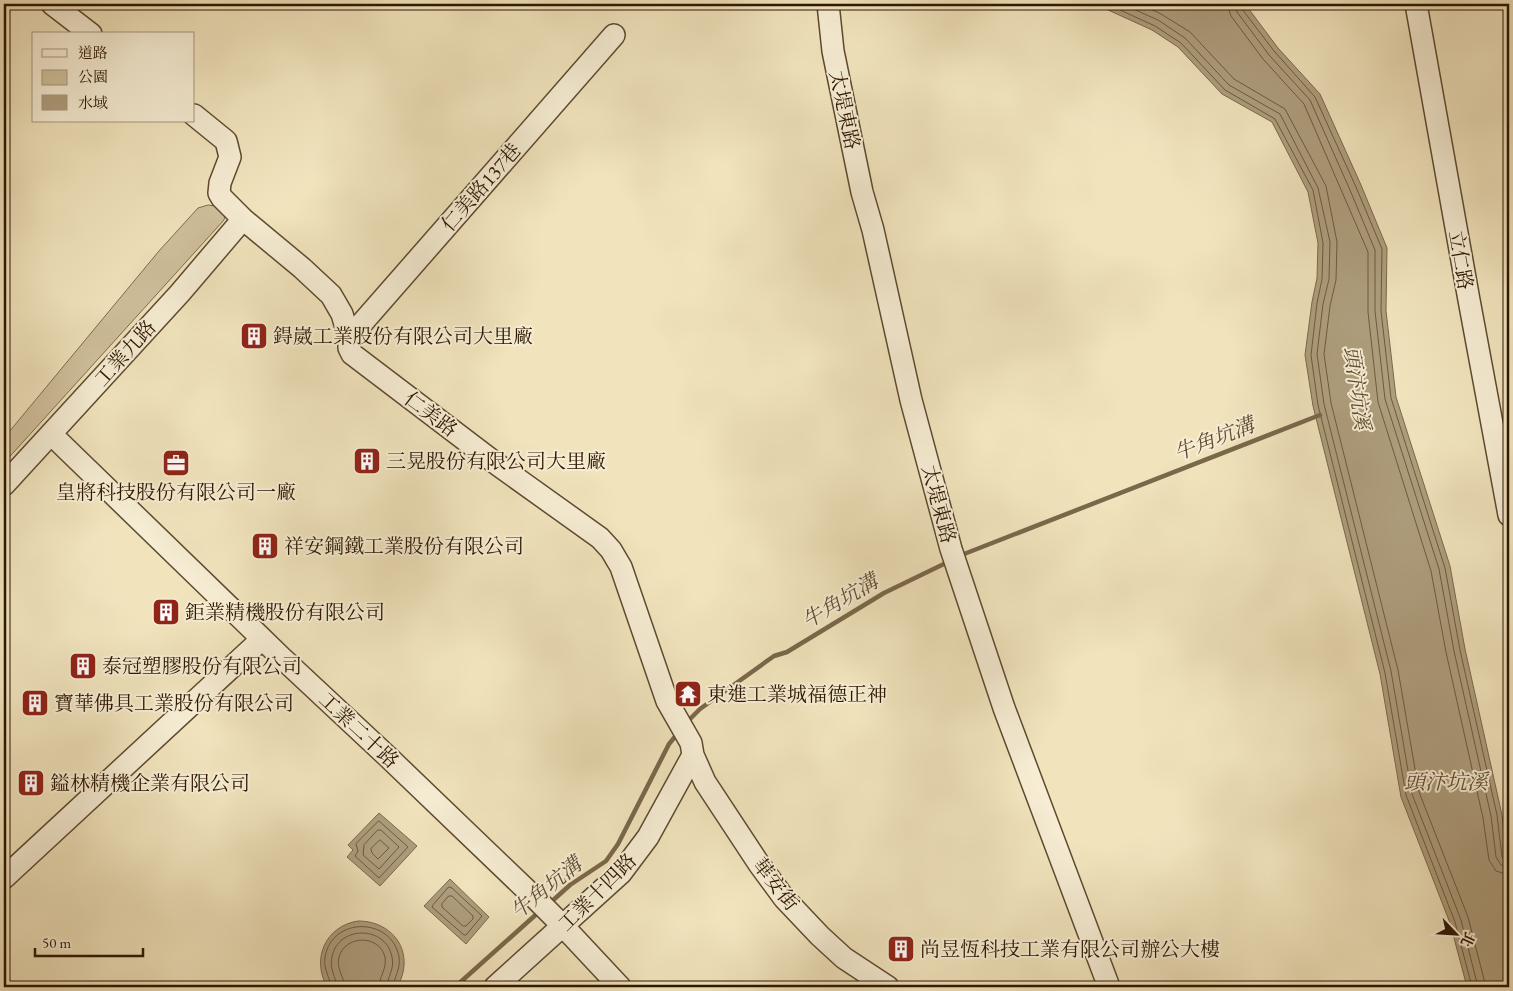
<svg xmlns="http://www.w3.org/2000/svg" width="1513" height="991" font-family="'EB Garamond','Noto Serif TC',serif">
<rect width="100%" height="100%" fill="#f1e4bd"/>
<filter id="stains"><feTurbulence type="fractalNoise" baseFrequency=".004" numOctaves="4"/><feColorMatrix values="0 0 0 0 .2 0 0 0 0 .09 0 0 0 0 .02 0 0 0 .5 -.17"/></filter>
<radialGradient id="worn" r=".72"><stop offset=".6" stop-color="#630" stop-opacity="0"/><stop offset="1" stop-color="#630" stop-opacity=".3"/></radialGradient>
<path fill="#d0c19d" stroke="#7e6c4e" d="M208,205l7,1 10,9 -1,5 -220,243v-25l155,-187 39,-43z"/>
<path fill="#ae9e7d" stroke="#7a684b" d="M1095,4h150l33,44 42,46 41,91 26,63 -1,63 10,86 54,169 15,83 37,166 7,61v111h-42l-17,-64 -49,-126 -21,-123 -67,-268 -8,-51 7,-53 5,-24 1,-35 -10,-51 -36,-70 -50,-28 -44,-47 -26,-17z
M379,813l38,33 -37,40 -33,-29 6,-7 -5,-5z
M450,879l39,38 -23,27 -42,-38z
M358,921c37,0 58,34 39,66h-70c-16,-29 -1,-61 31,-66z"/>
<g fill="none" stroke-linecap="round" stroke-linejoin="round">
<path stroke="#6e5a3e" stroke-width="1" d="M1107,4l48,22 26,17 44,47 50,29 38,71 10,53 -1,36 -5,24 -6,52 7,50 67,268 21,122 49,127 17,65
M1122,4l36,16 27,18 44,47 51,29 38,74 12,54 -1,37 -6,25 -6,50 7,50 67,267 21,123 49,126 17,67
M1140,4l21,10 29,18 44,47 51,30 41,77 11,56 -1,38 -6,26 -6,48 7,49 67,267 21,122 49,125 18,70
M1227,4l4,12 32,43 41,45 64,148v60l10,90 53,169 15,81 37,166 6,42 7,11 13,4
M1235,4l2,8 32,43 41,45 40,90 25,60v61l10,88 54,170 15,82 37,165 5,41 5,8 8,2
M1241,4l1,5 32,42 41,46 41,90 26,62 -1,62 10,87 54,170 15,82 37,165 5,42 3,3 4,1
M379,821l29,26 -29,31 -24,-22 3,-5 -2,-7z
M378,830h3l18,17 -20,22 -16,-14 1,-10z
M380,840l9,8 -11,11 -6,-6 -1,-4z
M449,887l3,1 30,28 -16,19h-2l-32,-28 1,-2z
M449,896h3l21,20v3l-7,7h-3l-21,-19v-3z
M331,987c-1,-10 -8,-18 -6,-30 7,-41 67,-40 74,0 2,12 -5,20 -6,30
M337,987c-1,-10 -8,-18 -5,-30 6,-32 54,-32 60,0 3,12 -5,20 -5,30
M345,987c-1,-10 -9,-18 -6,-30 6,-22 40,-23 46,0 2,12 -6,20 -6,30"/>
<path stroke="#7a684b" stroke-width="4.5" d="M959,556l361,-141
M686,723l14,-14 74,-53 13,-4 97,-59 66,-32
M550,903l20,-18 36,-24 12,-17 51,-100 9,-11
M455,987l85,-76"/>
<g stroke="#5e4a2f" stroke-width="24">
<path id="minor" d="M52,4l39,30
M828,4l5,47 29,141 11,38 38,170 40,149 53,159 105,279
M1416,4l53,296 40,215
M194,115l32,26 4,16 -10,26 -1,10 3,5 21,21 59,49 29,27 11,19 7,24v10l3,6 146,111 102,73 11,12 10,17 46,134 24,42 2,12 12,27 54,82 25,34 36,38 24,22 44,29
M349,338l265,-303
M51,434l230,223 106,99 148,142 28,28 57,61
M4,485l176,-192 63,-74
M4,878l258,-239
M495,987l126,-114 27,-36 45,-82"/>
</g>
<use href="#minor" stroke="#f6edd4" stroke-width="21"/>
</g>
<defs>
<g id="building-square" transform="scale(1.4375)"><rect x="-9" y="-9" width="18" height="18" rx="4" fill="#8f2418" stroke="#f6edd4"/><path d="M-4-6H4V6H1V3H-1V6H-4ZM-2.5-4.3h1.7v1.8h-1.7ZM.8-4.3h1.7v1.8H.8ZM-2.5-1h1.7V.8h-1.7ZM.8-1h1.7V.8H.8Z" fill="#fff"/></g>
<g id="office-square" transform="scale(1.4375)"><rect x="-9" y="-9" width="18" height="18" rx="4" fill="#8f2418" stroke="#f6edd4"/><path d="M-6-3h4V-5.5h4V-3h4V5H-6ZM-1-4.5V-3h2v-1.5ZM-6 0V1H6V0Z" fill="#fff"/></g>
<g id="temple-square" transform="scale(1.4375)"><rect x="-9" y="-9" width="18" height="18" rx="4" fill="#8f2418" stroke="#f6edd4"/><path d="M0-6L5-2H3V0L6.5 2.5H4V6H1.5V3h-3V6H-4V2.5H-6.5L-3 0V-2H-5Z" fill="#fff"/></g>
</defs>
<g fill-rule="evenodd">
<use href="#building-square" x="254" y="336"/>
<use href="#building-square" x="367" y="461"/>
<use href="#office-square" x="176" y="463"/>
<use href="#building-square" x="265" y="546"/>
<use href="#building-square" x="166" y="612"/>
<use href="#building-square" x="83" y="666"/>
<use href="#temple-square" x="688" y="694"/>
<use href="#building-square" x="35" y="703"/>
<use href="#building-square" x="31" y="783"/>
<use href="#building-square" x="901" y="949"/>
</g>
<g text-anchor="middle" stroke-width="4" stroke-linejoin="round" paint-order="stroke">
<g font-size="20" fill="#2d1600" stroke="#f6edd4">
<text transform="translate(845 110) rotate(78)" y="7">太堤東路</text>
<text transform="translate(481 187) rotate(-49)" y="7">仁美路137巷</text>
<text transform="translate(1461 260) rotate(80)" y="7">立仁路</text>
<text transform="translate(125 353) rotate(-48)" y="7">工業九路</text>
<text transform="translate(431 414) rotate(37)" y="7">仁美路</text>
<text transform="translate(939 504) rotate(75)" y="7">太堤東路</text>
<text transform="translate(359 730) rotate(43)" y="7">工業二十路</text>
<text transform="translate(776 884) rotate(52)" y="7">華安街</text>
<text transform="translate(597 892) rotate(-45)" y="7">工業十四路</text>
</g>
<g font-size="20" fill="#2d1600" stroke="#f6edd4" text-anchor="start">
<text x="273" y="343">鍀崴工業股份有限公司大里廠</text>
<text x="386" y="468">三晃股份有限公司大里廠</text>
<text x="176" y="499" text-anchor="middle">皇將科技股份有限公司一廠</text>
<text x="284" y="553">祥安鋼鐵工業股份有限公司</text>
<text x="185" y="619">鉅業精機股份有限公司</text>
<text x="102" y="673">泰冠塑膠股份有限公司</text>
<text x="707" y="701">東進工業城福德正神</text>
<text x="54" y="710">寶華佛具工業股份有限公司</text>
<text x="50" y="790">鎰林精機企業有限公司</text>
<text x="920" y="956">尚昱恆科技工業有限公司辦公大樓</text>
</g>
<g font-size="21" font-style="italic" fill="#614c32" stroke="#f6edd4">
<text transform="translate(1357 388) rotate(82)" y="7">頭汴坑溪</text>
<text transform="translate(1214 439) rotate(-21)" y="7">牛角坑溝</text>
<text transform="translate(840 601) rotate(-31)" y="7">牛角坑溝</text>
<text x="1446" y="789">頭汴坑溪</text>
<text transform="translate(546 888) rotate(-39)" y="7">牛角坑溝</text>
</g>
</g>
<rect width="1513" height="991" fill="none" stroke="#f1e4bd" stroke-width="20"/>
<rect x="5" y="5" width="1503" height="981" fill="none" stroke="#2d1600" stroke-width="2.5"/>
<rect x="10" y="10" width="1493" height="971" fill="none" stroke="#2d1600"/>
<rect x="32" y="32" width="162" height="90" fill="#f6edd4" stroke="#a6977f"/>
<rect x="42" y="49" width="25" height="8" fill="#f6edd4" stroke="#a6977f"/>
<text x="78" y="58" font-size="15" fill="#2d1600">道路</text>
<rect x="42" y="70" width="25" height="15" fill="#d0c19d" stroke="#a6977f"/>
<text x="78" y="82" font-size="15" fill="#2d1600">公園</text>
<rect x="42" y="95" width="25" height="15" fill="#ae9e7d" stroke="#a6977f"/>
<text x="78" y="108" font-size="15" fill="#2d1600">水域</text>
<g transform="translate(1456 934) rotate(115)" stroke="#f6edd4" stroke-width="4" paint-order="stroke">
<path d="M0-4L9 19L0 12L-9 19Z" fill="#2d1600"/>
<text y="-8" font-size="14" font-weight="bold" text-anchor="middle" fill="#2d1600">北</text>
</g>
<path d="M35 948v8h108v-8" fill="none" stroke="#2d1600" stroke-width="2.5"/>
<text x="42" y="948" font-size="15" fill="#2d1600" stroke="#f6edd4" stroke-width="4" paint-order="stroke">50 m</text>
<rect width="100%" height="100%" filter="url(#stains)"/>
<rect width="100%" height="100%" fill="url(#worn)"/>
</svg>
